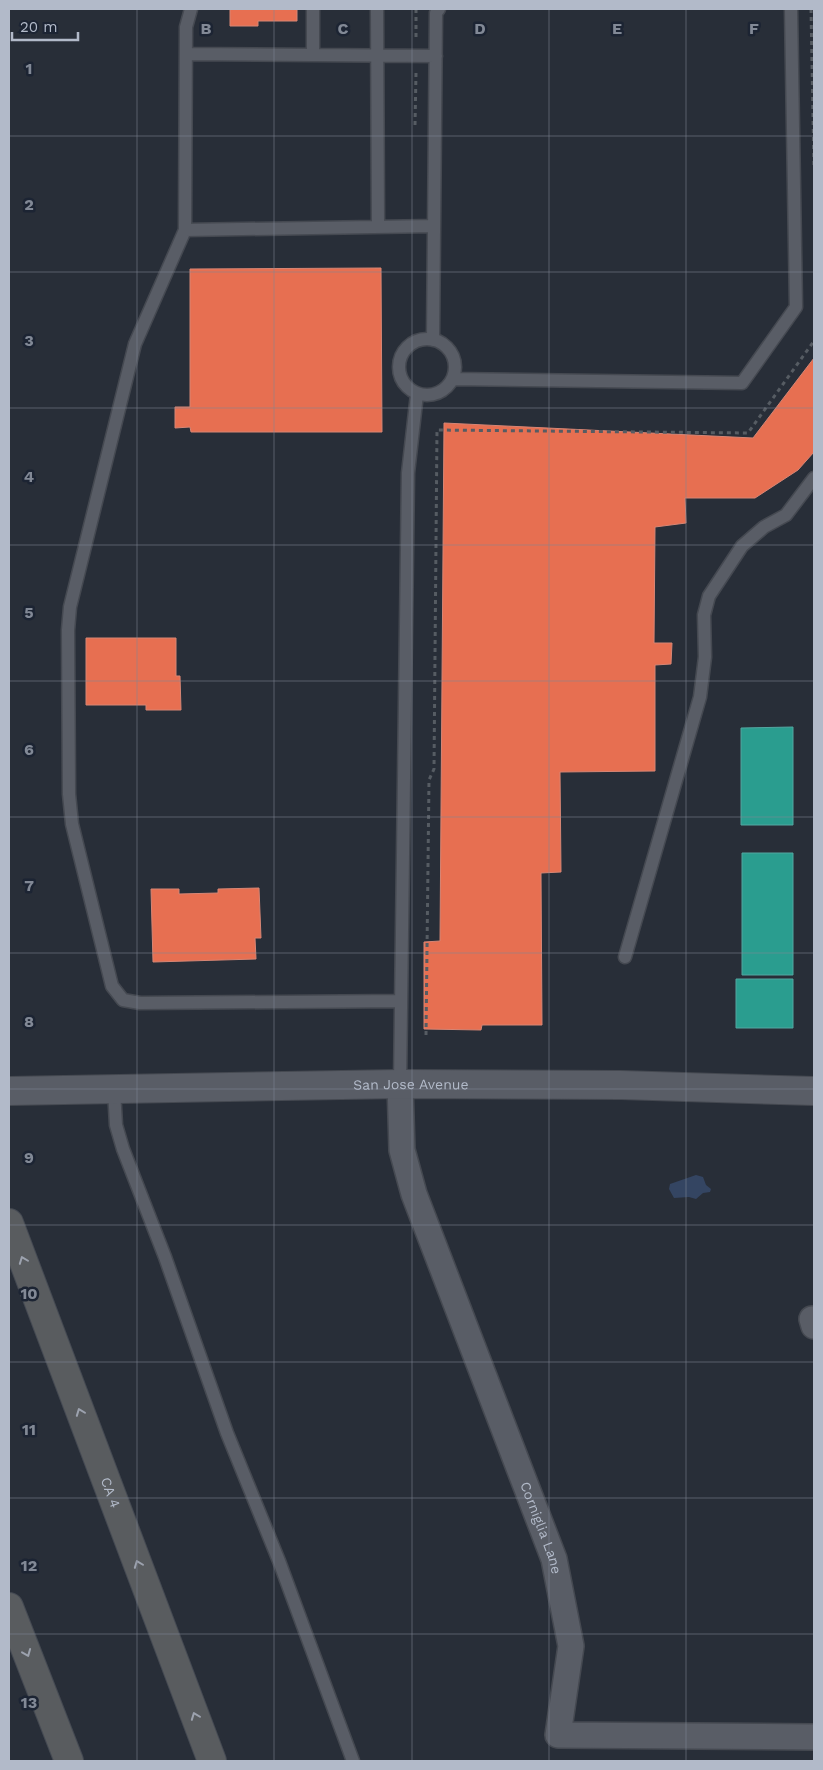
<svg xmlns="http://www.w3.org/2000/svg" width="823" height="1770" font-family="'Work Sans',sans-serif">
<rect width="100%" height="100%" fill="#282e38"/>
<path fill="#344562" d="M696,1175l7,2 3,8 5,4 -1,3 -7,1 -7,6 -7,-2 -15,1 -5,-9 1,-5z"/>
<path fill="#e76f51" stroke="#d78675" d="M230,9h67v12h-39v5h-28z
M381,268l1,164h-191l-1,-5 -15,1v-21h15v-138z
M814,358v94l-16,18 -43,28h-70l1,25 -31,4 -1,116h18l-1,21 -16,1v106l-95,1 1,100 -20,1 1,152h-60l-1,5 -57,-1v-87l16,-1 4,-518 309,15z
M86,638h90v38h4l1,34h-35v-5h-60z
M259,888l2,50h-6l1,21 -103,3 -2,-73h28v5l39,-1v-4z"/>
<path fill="#2a9d8f" stroke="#53a6a0" d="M793,727v98h-52v-97z
M742,853h51v122h-51z
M736,979h57v49h-57z"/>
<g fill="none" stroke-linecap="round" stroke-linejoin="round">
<g stroke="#454951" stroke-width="15">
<path id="service" d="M191,9l-5,18 -1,203 -50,114 -65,263 -2,23 1,164 3,30 40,162 11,14 17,3 261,-2
M313,9v46
M377,9l1,218
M186,54l250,2
M185,230l249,-4
M399 367a28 28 0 1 1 56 0a28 28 0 1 1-56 0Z
M433,340l3,-327 3,-4
M453,379l289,4 54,-76 -5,-298
M625,957l75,-260 5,-40 -1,-42 5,-19 33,-50 22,-19 22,-12 28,-37
M400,1084l8,-611 9,-79
M114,1090l2,35 7,24 42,108 62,176 52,128 74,200"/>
</g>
<g stroke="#454951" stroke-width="28">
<g id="minor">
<path id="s1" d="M400,1084l2,66 12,44 140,365 17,87 -13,89 256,2"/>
<path d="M812,1319l2,7"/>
</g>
</g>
<g stroke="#454951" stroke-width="30">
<g id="tertiary">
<path id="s2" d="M9,1091l391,-7 221,1 193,6"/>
</g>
</g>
<g stroke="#454a53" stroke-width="30">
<g id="motorway">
<path id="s3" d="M9,1223l203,538"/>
<path d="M9,1607l60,154"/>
</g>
</g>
<path stroke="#565c63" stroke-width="3" stroke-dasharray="4 4" stroke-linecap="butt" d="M416,9v31
M811,9l3,160
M415,125l1,-52
M426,1035l3,-255 5,-11 3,-339 311,3 66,-92"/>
<use href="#service" stroke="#595d66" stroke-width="12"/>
<use href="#minor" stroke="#595d66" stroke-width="25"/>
<use href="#tertiary" stroke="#595d66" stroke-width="28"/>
<use href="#motorway" stroke="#595c5f" stroke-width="28"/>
</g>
<defs><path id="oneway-chevron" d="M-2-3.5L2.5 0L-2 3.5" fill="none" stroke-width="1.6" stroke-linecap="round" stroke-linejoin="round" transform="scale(1.25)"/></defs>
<g stroke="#9ca2ae">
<use href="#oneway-chevron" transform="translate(23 1260) rotate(-111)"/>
<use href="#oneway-chevron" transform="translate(80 1412) rotate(-111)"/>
<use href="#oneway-chevron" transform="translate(138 1564) rotate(-111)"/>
<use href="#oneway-chevron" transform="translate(27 1653) rotate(68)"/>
<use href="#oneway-chevron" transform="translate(195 1716) rotate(-111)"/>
</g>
<path fill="none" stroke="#828996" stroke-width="1" stroke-opacity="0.55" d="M137,9v1752M274,9v1752M412,9v1752M549,9v1752M686,9v1752M9,136h805M9,272h805M9,408h805M9,545h805M9,681h805M9,817h805M9,953h805M9,1089h805M9,1225h805M9,1362h805M9,1498h805M9,1634h805"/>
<g text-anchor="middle" stroke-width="5" stroke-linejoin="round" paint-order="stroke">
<g font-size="14" fill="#b2bac9" stroke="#1c2433">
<text dy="5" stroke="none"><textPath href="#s2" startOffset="402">San Jose Avenue</textPath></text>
<text dy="5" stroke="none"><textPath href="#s3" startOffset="288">CA 4</textPath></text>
<text dy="5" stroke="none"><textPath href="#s1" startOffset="469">Corniglia Lane</textPath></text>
</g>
</g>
<g font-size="16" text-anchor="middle" font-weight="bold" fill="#828996" stroke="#1c2433" stroke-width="5" stroke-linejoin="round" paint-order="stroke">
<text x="206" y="34">B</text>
<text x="343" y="34">C</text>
<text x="480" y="34">D</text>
<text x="617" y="34">E</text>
<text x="754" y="34">F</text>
<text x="29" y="74">1</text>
<text x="29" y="210">2</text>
<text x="29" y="346">3</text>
<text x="29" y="482">4</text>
<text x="29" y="618">5</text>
<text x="29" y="755">6</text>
<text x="29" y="891">7</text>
<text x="29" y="1027">8</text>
<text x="29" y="1163">9</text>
<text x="29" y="1299">10</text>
<text x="29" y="1435">11</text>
<text x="29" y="1571">12</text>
<text x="29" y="1708">13</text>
</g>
<rect width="823" height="1770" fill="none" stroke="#b2bac9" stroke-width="20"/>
<path d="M12 32v8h66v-8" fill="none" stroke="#b2bac9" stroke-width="2.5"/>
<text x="20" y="32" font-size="15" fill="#b2bac9" stroke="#1c2433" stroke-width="4" paint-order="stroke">20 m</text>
</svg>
